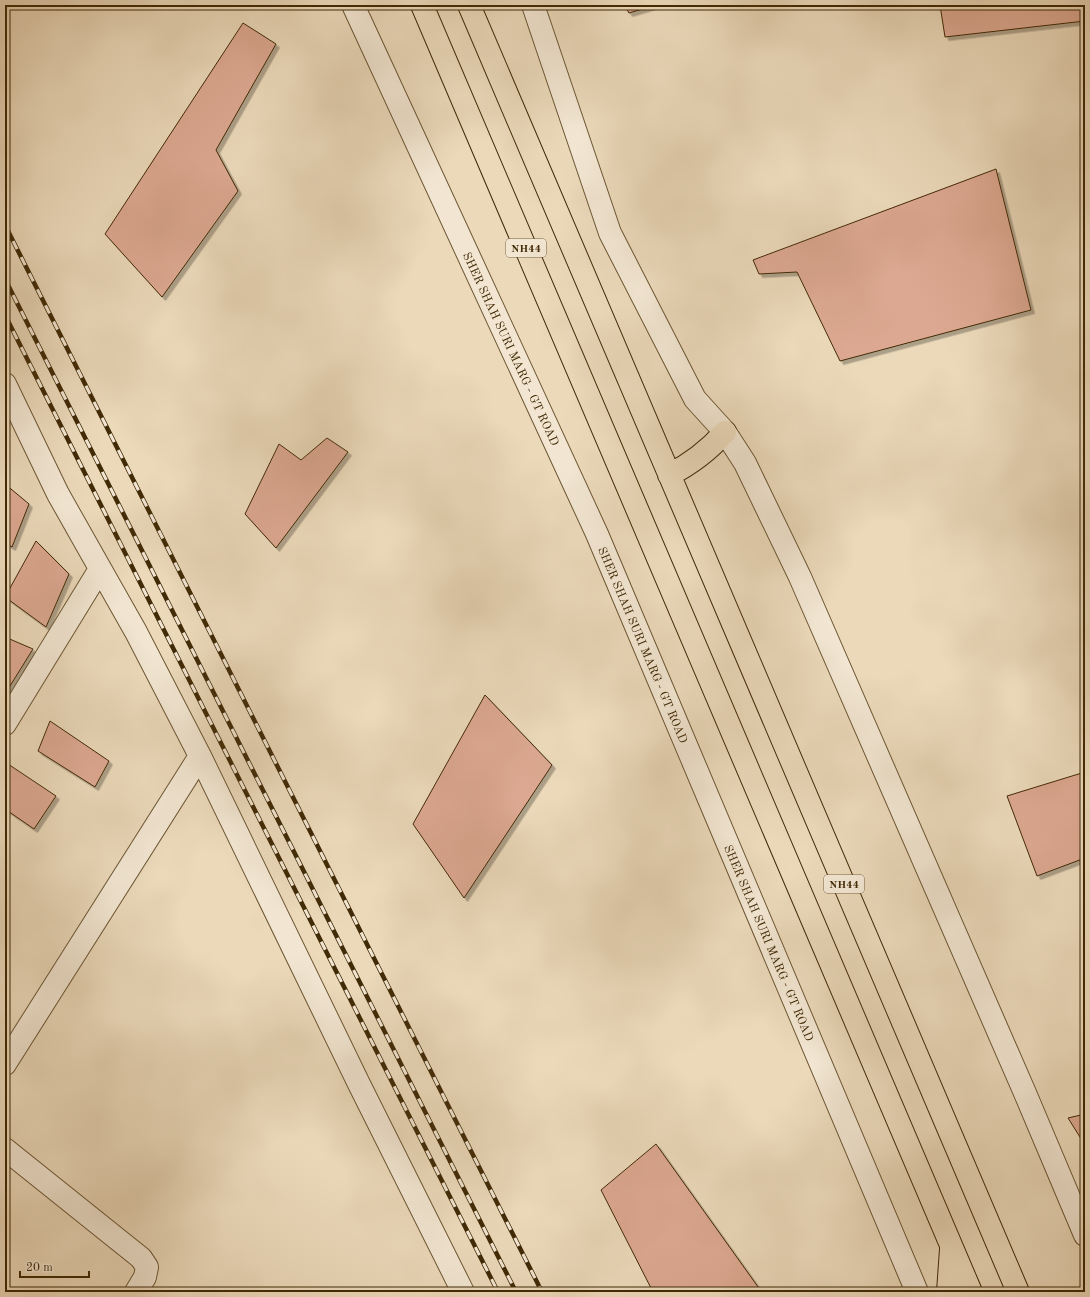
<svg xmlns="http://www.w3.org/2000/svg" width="1090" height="1297" font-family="'Old Standard TT',serif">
<defs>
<filter id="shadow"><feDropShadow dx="3.5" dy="3.5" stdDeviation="0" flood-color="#0004"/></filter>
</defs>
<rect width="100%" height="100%" fill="#ebd9ba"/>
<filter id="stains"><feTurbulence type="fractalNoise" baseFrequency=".005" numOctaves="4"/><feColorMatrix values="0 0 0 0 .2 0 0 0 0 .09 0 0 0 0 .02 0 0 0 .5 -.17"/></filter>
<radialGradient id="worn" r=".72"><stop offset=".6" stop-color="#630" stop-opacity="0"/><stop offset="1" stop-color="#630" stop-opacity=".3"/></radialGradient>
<path fill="#dca891" stroke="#412a06" filter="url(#shadow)" d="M624,5h32l-27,8z
M940,5h145v16l-140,16z
M243,23l33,21 -60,106 22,41 -76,106 -57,-63z
M996,169l35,141 -191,51 -43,-89 -38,2 -6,-14z
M327,438l21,14 -72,96 -31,-34 34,-70 22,16z
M5,484l24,20 -17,43 -7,-4z
M36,541l33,33 -23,53 -41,-30z
M5,637l28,12 -28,45z
M485,695l67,70 -88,133 -51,-74z
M50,721l59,40 -14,26 -57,-36z
M5,762l51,34 -22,33 -29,-20z
M1085,772v86l-48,18 -30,-80z
M1085,1114v31l-17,-27z
M656,1144l105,147 -1,1h-107l-52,-102z"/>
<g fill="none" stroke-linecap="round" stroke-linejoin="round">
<g stroke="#6c5633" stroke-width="24">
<path id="minor" d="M5,384l53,110 78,138 64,124 159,328 104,208
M5,724l95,-155
M5,1064l195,-308
M5,1149l136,109 6,9 -2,10 -9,15"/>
</g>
<g stroke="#6c5633" stroke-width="24">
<path id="tertiary" d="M353,5l244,529 320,758
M533,5l77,228 85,166 30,33 20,31 55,114 225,516 60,142"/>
</g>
<g stroke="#412a06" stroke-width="24">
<path id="trunk" d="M422,5l549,1287
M469,5l549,1287
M669,475c22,-11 40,-25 56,-43
M948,1292l3,-43"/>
</g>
<use href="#minor" stroke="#f2e6d2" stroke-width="22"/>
<use href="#tertiary" stroke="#f2e6d2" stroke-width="22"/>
<use href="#trunk" stroke="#ebd9ba" stroke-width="22"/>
<g stroke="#412a06" stroke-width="4.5">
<path id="rail" d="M5,225l537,1067
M5,279l511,1013
M5,315l493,977"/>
</g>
<use href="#rail" stroke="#f2e6d2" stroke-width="3" stroke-dasharray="9" stroke-linecap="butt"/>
</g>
<g text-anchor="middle" stroke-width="3" stroke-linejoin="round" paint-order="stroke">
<g fill="#f2e6d2" stroke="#766243" stroke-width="1">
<rect x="506" y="239" width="40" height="18" rx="3"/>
<rect x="824" y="875" width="40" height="18" rx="3"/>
</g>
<g font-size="11" font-weight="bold" fill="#412a06">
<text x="526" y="252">NH44</text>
<text x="844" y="888">NH44</text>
</g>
<g font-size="12" fill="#412a06" stroke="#f2e6d2">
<text transform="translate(511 349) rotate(65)" y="4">SHER SHAH SURI MARG - GT ROAD</text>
<text transform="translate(643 645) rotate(67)" y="4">SHER SHAH SURI MARG - GT ROAD</text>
<text transform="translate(769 943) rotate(67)" y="4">SHER SHAH SURI MARG - GT ROAD</text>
</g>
</g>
<rect width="1090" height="1297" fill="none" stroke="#ebd9ba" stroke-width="20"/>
<rect x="6" y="6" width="1078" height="1285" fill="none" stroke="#412a06" stroke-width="2"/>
<rect x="10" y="10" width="1070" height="1277" fill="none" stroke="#412a06"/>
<path d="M20 1271v6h69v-6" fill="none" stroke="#412a06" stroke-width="2"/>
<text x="26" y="1271" font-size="12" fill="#412a06" stroke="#f2e6d2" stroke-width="3" paint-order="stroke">20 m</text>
<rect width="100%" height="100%" filter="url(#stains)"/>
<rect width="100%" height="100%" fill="url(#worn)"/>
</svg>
